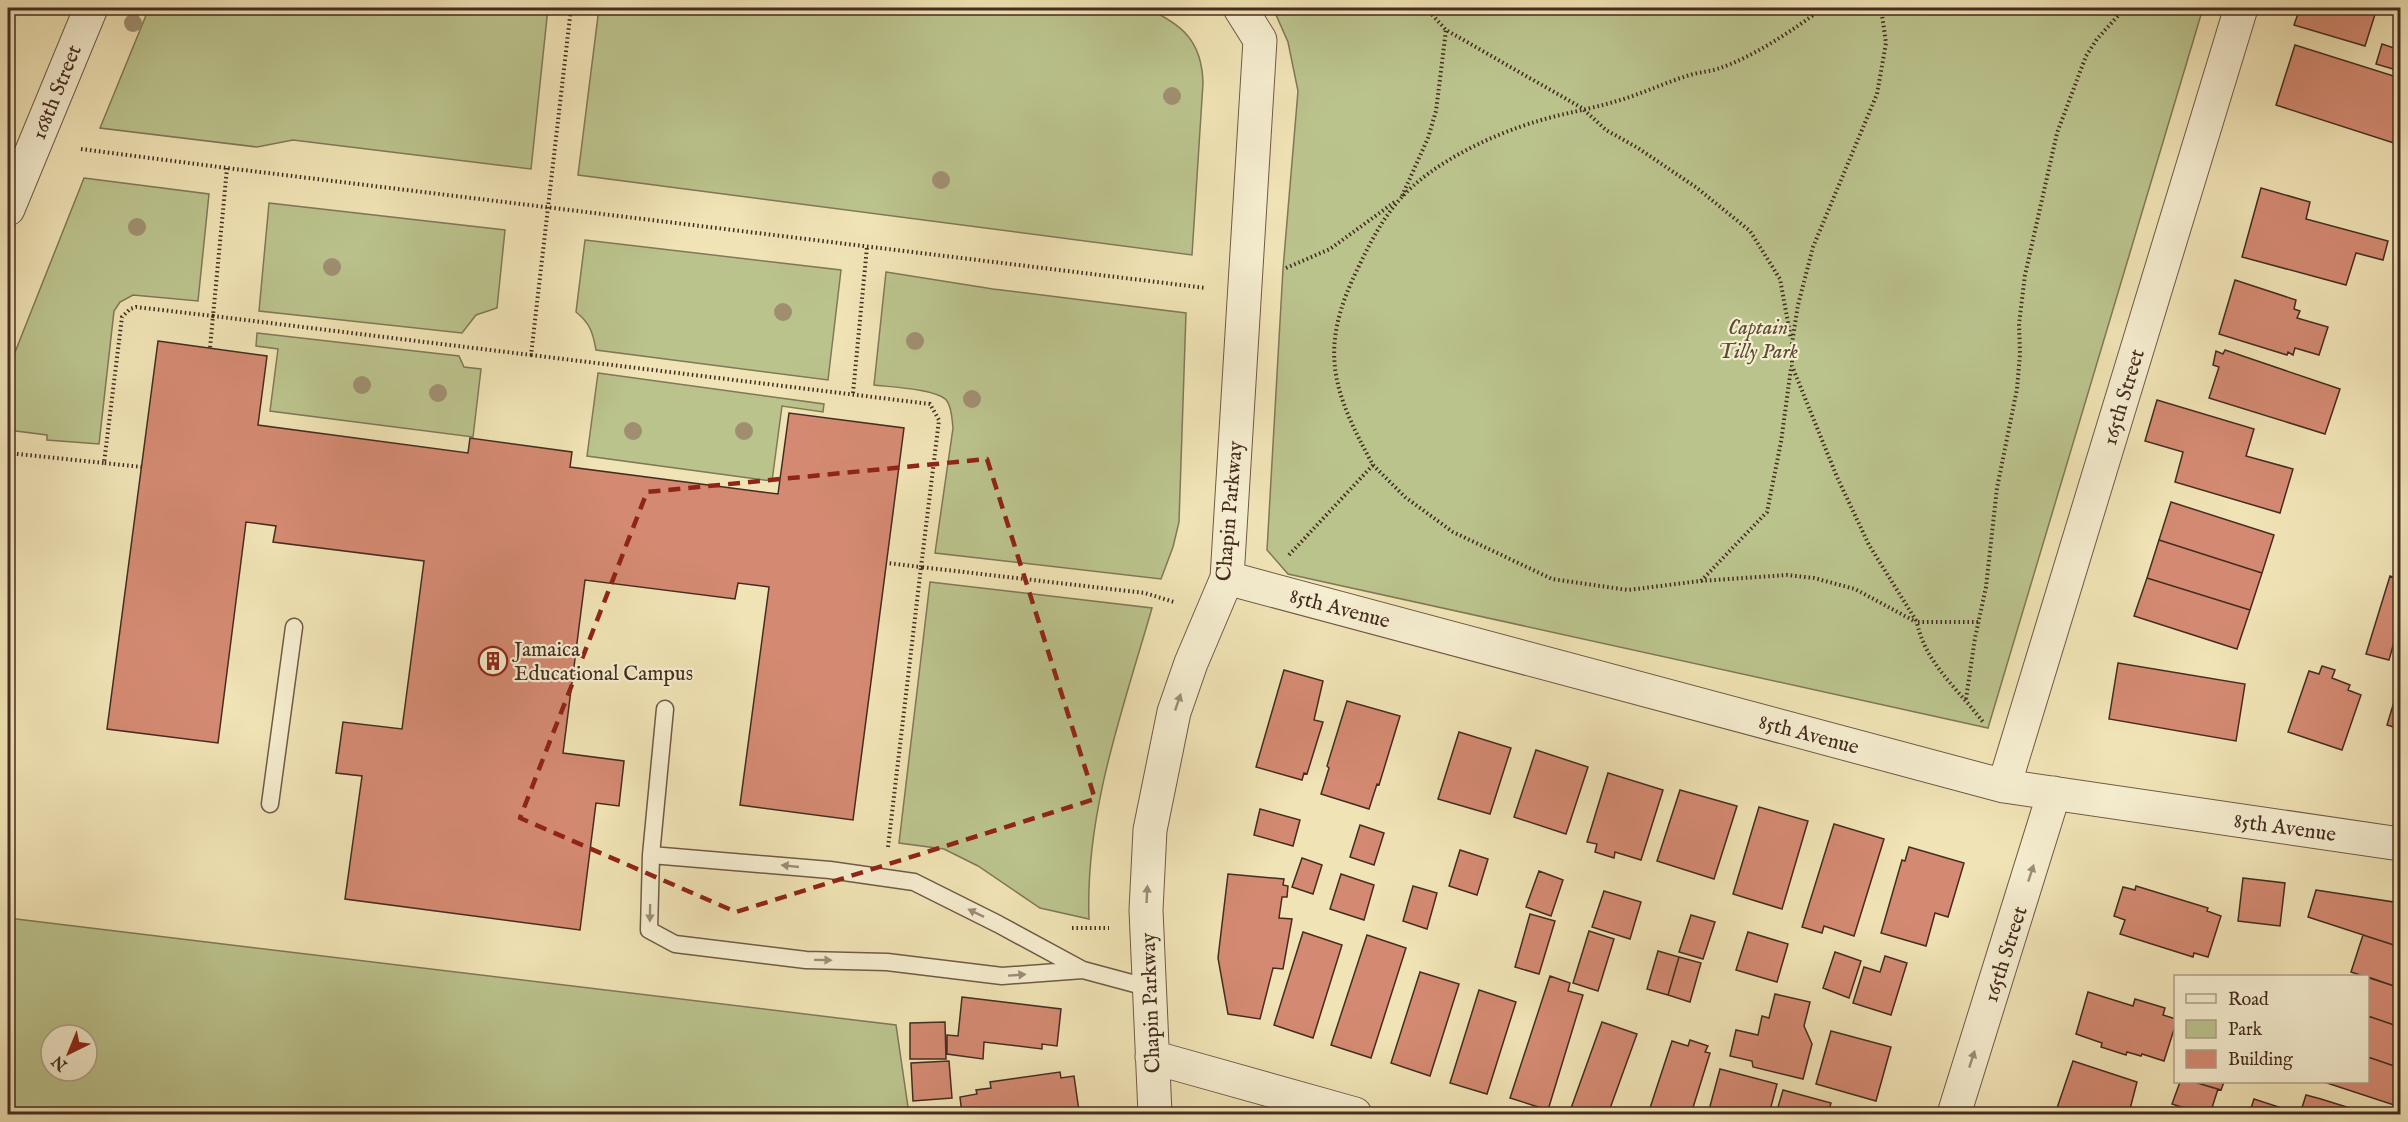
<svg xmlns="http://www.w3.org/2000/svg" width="2408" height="1122" font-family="'IM FELL English',serif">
<rect width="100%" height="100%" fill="#f0e3b5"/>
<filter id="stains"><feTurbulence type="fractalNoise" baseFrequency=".00333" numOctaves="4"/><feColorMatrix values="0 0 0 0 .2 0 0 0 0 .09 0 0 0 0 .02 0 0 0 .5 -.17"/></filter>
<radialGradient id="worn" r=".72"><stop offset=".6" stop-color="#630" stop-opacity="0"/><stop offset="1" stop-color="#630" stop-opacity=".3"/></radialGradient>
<path fill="#bbc38d" stroke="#807857" stroke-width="1.5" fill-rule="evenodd" d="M149,8h399l-17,161 -238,-29 -36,7 -157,-19z
M599,8h547c36,16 56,33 57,75l-11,172 -614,-80z
M1273,8h930l-215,720 -700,-154 -21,-24 16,-281 15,-178 -10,-49z
M84,178l125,16 -11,107 -65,-6 -13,7 -6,9 -15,133 -52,-4v-5l-39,-5v-60z
M269,203l236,27 -8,78 -21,7 -14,18 -203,-22z
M585,240l256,30 -13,110 -232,-30c-3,-17 -6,-27 -20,-38z
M886,272l107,17 193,24 -7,209 -6,25 -12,32 -226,-26 18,-125c-1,-8 -1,-20 -6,-27 -9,-12 -57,-14 -73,-16z
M257,333l202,23 5,11 17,2 -8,68 -203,-26 8,-62 -22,-3z
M598,373l226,31 -1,8 -41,-6 -10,75 -185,-25z
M930,582l222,26c-29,101 -67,204 -63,311l-49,-11 -62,-42 -34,-17 -45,-6z
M8,918l888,107 13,89h-901zM51,1035h36v36h-36z"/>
<path fill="#d48a72" stroke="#452c21" stroke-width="1.5" d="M2300,8h77l-12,38 -71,-21z
M2382,44l18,6v21l-24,-7z
M2295,45l105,33v67l-124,-40z
M2261,188l49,14 -4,17 82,22 -5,19 -27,-7 -10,32 -104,-28z
M2235,280l61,20 -2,9 6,2 -3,7 31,9 -9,28 -24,-7 -2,7 -5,-3 -1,3 -68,-21z
M158,341l109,15 -9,69 210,28 2,-15 102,14 -2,15 208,27 11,-81 115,15 -51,392 -113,-15 29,-218 -31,-4 -3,16 -150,-19 -22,173 61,8 -5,45 -23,-3 -16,127 -235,-31 17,-123 -26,-3 7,-51 59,7 22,-168 -151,-19 3,-16 -30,-4 -28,221 -111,-14z
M2225,350l115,39 -15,45 -116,-36 10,-31 -6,-2 3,-14 7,3z
M2157,400l97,29 -8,27 47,13 -13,44 -105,-31 8,-30 -38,-11z
M2171,502l103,33 -12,38 -103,-33z
M2159,540l103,33 -12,37 -103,-32z
M2390,576l10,4v41l-11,39 -23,-6z
M2147,578l103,32 -13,39 -103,-33z
M2118,663l127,21 -9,57 -127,-22z
M2322,666l13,4 -3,8 18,7 -2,5 13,5 -19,55 -54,-18 21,-61 10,3z
M1284,670l39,11 -9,39 9,2 -16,52 -3,-1 -2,7 -46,-13z
M2400,682v47l-13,-4z
M1347,701l53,15 -21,69 -2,-1 -8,25 -48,-15 8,-26 -2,-2z
M1459,732l52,16 -21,66 -52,-15z
M1536,750l52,17 -22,67 -52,-17z
M1608,773l55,17 -22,70 -26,-8 -1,6 -19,-6 2,-8 -10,-2z
M1680,790l57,16 -23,73 -57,-18z
M1759,807l49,14 -26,88 -49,-15z
M1260,809l40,11 -7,26 -39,-11z
M1834,824l50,15 -30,97 -30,-10 -2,7 -20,-6z
M1360,825l24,8 -10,32 -24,-8z
M1909,847l55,16 -16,54 -13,-4 -9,33 -45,-13 21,-73 3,1z
M1460,850l28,9 -11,36 -28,-9z
M1302,858l20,7 -9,29 -21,-7z
M1539,871l24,9 -12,36 -25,-9z
M1228,874l56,5 -1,6 5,1 -1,11h-5l-3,21 13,1 -9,50 -10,-1 -13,51 -32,-5 -10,-56z
M1341,874l33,11 -10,35 -34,-11z
M2243,878l42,5 -5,43 -42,-5z
M1413,886l24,7 -10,36 -24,-8z
M2136,886l72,22 -1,3 14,5 -13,41 -14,-4 -1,4 -73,-23 5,-14 -11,-4 9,-29 12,3z
M2316,890l84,13v44l-92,-30z
M1604,891l37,11 -11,37 -38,-12z
M1530,914l25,7 -16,53 -24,-7z
M1691,915l24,7 -12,37 -24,-7z
M1589,931l25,8 -16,52 -25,-8z
M1303,932l39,13 -29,93 -39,-13z
M1748,932l40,12 -11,38 -41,-12z
M1367,935l39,13 -35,110 -40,-13z
M2363,935l37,12v41l-49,-16z
M1658,951l21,6 -11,38 -21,-6z
M1835,952l26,9 -12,37 -26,-10z
M1885,956l22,7 -16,52 -38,-12 11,-36 16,5z
M1679,957l22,6 -11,39 -22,-7z
M1420,972l39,12 -29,92 -39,-13z
M1550,976l20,7 -2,8 15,4 -35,115 -38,-12z
M2368,977l32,11v39l-32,-11z
M1479,990l37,12 -29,92 -37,-11z
M2088,992l45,14 2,-7 30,9 -2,7 13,4v4l-12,38 -22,-7 -1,2 -14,-4 -1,3 -25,-8 1,-4 -26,-9z
M1775,994l35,8 -6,24 8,18 -9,35 -50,-12 -1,-6 -22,-5 6,-26 22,5 4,-19 7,2z
M962,997l99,12 -4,37 -15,-2v5l-58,-7 -1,17 -36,-5v-19l11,1z
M2368,1016l32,11v41l-32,-11z
M945,1022l1,37h-36v-36z
M1602,1022l35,12 -29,80h-29l-9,-3z
M1831,1031l60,16 -15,54 -60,-17z
M1690,1040l18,6 -3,6 5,1 -19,61h-43l24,-73 16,5z
M2368,1057l32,11v39l-76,-25h44z
M949,1061l3,37 -39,3 -2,-38z
M2073,1061l64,21 -7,27 16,5h-91z
M1720,1069l57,15 -8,30h-44l-16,-4z
M1060,1072l1,6 13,-2 5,35 -13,3h-104l-2,-17 17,-3 -1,-4 15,-2 -1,-6z
M2180,1082h14l24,7 -8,25h-7l-31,-10z
M2194,1082h30l-3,8z
M1783,1090l48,13 -3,10 6,1h-58z
M2306,1095l15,4 48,15h-69z
M2254,1099l37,12 -1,3h-41z"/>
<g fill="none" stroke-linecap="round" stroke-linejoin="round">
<g stroke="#705a46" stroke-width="19">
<path id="lane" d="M665,709l-14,146 -2,75 26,14 131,16 81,2 115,14 81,-6
M270,804l24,-177
M651,855l179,15 84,12 84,42 85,46 67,18"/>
</g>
<g stroke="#705a46" stroke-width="35">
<path id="street" d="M8,209l83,-201
M1227,578l777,208 396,58
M2004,786l237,-778
M1152,1057l203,57
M1155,1114l-9,-204 4,-80 24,-118 17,-49 36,-85 33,-538 -20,-32
M1954,1114l100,-321"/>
</g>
<path stroke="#452c21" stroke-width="4" stroke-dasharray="1.5 3" stroke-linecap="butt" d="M1426,8l20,22 136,78 24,22 32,18 59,40 53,43 30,48 11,60
M1881,8l5,35 -9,51 -64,153 -15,58 -6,38v23l45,111 32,68 48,77
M81,149l146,19 979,120
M227,168l-14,148 318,39 40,-347
M1402,196l26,-58 8,-27 10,-81
M1286,268l44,-19 66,-48
M531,355l399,49 9,16 -18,147 -34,-4
M853,393l14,-146
M8,453l96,10
M1373,465l32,32 48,35 99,47 76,11 72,-9 87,-6 27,3 41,11 61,33
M142,467l-38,-4 18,-146 8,-8 6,-2 77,9 -3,32
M1289,555l84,-90c-41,-75 -55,-116 -15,-197 12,-25 24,-49 43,-70 31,-35 92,-64 137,-77 26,-8 53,-12 79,-20 25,-7 49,-19 73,-26 9,-3 18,-3 27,-6 35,-11 76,-39 106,-61
M1701,581l66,-69 14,-70 10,-74
M1978,622h-61c7,40 43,69 66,100
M1966,699l9,-61 11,-51 11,-99 20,-99 3,-35 -1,-30 6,-49 32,-142 29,-77 11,-17 28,-31
M888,847l33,-280 224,26 29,9
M1072,928h37"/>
<use href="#lane" stroke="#f5edcf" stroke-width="16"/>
<use href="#street" stroke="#f5edcf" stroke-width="33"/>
</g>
<g fill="#9f8f70">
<circle cx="133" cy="23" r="9"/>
<circle cx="1172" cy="96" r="9"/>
<circle cx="941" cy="180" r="9"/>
<circle cx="137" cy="227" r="9"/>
<circle cx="332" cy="267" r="9"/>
<circle cx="783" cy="312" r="9"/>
<circle cx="915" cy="341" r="9"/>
<circle cx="362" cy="385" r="9"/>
<circle cx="438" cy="393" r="9"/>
<circle cx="972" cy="399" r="9"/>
<circle cx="633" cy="431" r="9"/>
<circle cx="744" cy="431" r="9"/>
</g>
<defs><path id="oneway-solid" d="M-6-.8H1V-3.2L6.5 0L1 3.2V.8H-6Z" transform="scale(1.5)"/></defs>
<g fill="#9d8c78">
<use href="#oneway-solid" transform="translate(1178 702) rotate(-71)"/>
<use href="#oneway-solid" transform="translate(790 866) rotate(-174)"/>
<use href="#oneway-solid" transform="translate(2031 873) rotate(-72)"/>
<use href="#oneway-solid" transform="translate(1147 894) rotate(-87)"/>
<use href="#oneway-solid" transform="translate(650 913) rotate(91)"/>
<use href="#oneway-solid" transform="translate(976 913) rotate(-154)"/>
<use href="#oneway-solid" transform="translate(823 960) rotate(1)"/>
<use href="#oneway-solid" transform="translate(1017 975) rotate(-4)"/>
<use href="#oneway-solid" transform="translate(1972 1059) rotate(-72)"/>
</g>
<path fill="none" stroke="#8f2418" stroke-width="4.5" stroke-dasharray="12 8" stroke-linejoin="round" d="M987,459l108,340 -359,113 -216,-94 127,-326z"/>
<defs>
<g id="building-ring" transform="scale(1.5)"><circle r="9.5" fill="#f5edcf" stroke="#8f2418" stroke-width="1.5"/><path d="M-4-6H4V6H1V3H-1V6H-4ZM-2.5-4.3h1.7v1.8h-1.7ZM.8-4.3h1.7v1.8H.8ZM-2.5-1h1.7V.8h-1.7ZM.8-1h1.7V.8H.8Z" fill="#8f2418"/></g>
</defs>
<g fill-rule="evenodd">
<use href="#building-ring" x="493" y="661"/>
</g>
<g text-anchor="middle" stroke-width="4.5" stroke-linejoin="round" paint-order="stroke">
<g font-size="21" fill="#452c21" stroke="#f5edcf">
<text transform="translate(56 92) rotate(-68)" y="7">168th Street</text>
<text transform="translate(2123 397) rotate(-73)" y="7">165th Street</text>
<text transform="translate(1229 511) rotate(-85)" y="7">Chapin Parkway</text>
<text transform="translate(1340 608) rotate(15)" y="7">85th Avenue</text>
<text transform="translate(1809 734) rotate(15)" y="7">85th Avenue</text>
<text transform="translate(2285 827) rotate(8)" y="7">85th Avenue</text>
<text transform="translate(2005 954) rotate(-72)" y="7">165th Street</text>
<text transform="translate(1150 1003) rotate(-92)" y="7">Chapin Parkway</text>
</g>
<g font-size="21" font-style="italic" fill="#5d4a37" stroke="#f5edcf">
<text x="1758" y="334">Captain<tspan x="1758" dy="24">Tilly Park</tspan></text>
</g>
<g font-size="21" fill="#452c21" stroke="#f5edcf" text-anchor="start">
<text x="514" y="656">Jamaica<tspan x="514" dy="24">Educational Campus</tspan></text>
</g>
</g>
<rect width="2408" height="1122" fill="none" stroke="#f0e3b5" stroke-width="30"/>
<rect x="9" y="9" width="2390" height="1104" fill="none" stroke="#452c21" stroke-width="3"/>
<rect x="15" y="15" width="2378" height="1092" fill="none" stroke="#452c21" stroke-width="1.5"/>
<rect x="2174" y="975" width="195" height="108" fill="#f5edcf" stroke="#afa089" stroke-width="1.5"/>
<rect x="2186" y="994" width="30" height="9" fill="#f5edcf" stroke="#afa089" stroke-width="1.5"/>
<text x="2228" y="1005" font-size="18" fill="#452c21">Road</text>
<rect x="2186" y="1020" width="30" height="18" fill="#bbc38d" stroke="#afa089" stroke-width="1.5"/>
<text x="2228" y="1035" font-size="18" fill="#452c21">Park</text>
<rect x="2186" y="1050" width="30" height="18" fill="#d48a72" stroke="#afa089" stroke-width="1.5"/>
<text x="2228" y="1065" font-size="18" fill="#452c21">Building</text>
<g transform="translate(69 1053) rotate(223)"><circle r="28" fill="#f5edcf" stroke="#afa089" stroke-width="1.5"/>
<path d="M0-4.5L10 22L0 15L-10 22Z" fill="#8f2418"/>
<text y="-9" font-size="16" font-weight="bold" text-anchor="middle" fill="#452c21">N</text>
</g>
<rect width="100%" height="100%" filter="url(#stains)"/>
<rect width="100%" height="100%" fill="url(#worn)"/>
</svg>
